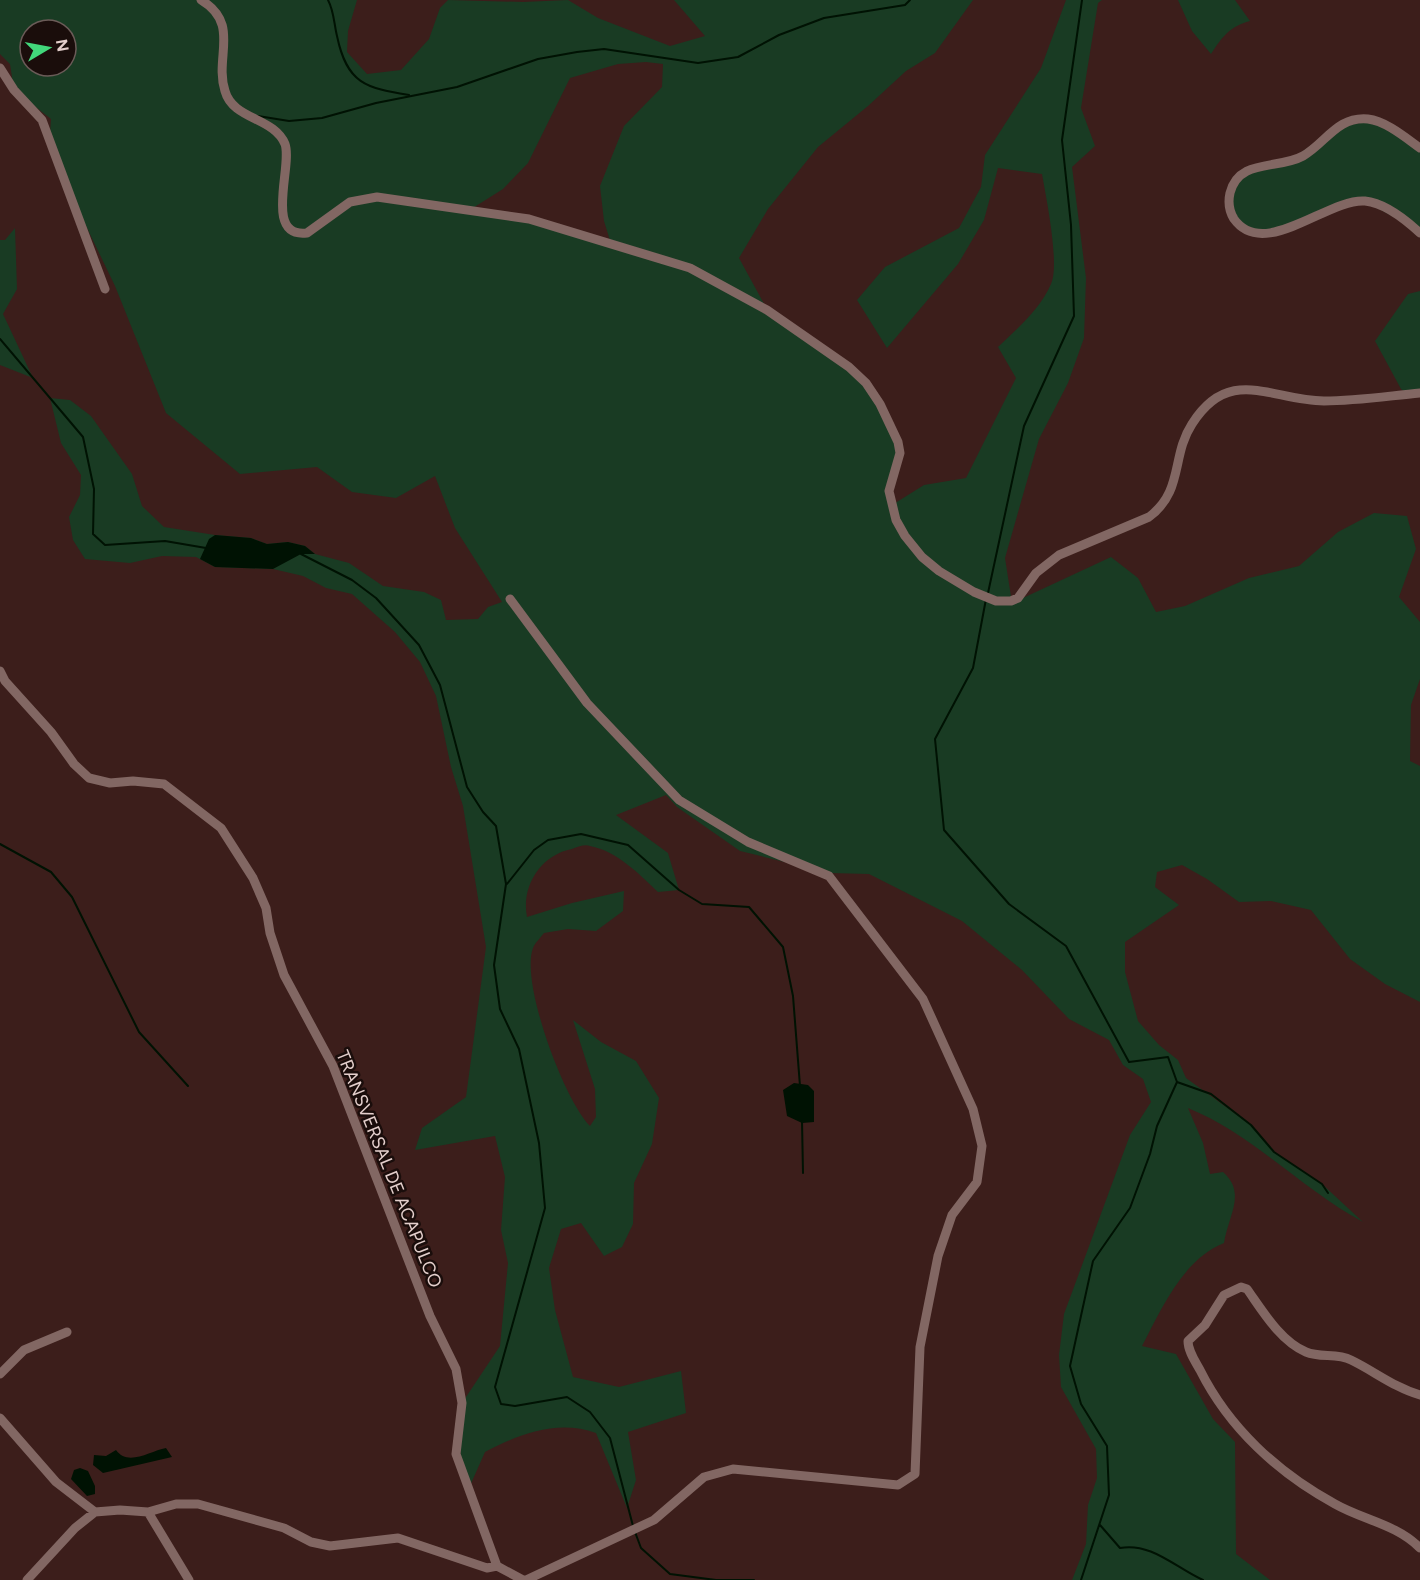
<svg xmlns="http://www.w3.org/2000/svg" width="1420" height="1580" font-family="Figtree,sans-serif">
<rect width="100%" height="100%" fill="#3c1e1b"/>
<path fill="#193b23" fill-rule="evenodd" d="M0,0h357l-9,31 -1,21 20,22 34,-4 28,-31 11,-31 8,-8 75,2 45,-2 30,18 72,28 35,-10 -31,-36h299l-38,53 -29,18 -38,35 -50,41 -50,62 -29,49 29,53 98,72 32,59 -5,31 -1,32 32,-20 42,-7 50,-100 -18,-31c20,-19 42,-38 53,-63 9,-20 -5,-87 -9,-110l-44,-6 -14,52 -26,44 -71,84 -30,-48 28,-33 74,-39 22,-41 4,-32 56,-87 25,-68h36l-4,3 -17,105 14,38 -23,21 14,111 -2,60 -16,45 -29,56 -34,119 7,45 99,-46 27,21 18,34 29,-6 64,-28 50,-12 39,-34 36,-19 33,3 9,33 -17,48 21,25v57l-9,26 -1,56 10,5v236l-35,-18 -35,-25 -39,-49 -40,-9 -32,1 -32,-23 -25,-14 -25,7 -2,15 24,18 -54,37v30l13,49 21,24 19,15 8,18 65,47 23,27 48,32 41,38c-61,-33 -111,-88 -175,-114l15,35 7,31 13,-2c24,21 5,44 1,71 -41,16 -63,67 -82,103l34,8 37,65 22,23 1,112 34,26h-198l14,-36 2,-39 9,-27 -1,-29 -35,-62 -2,-32 5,-41 66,-179 21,-33 -8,-23 -20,-14 -14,-25 -40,-21 -47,-49 -60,-49 -93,-47 -39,-1 -90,-22 -63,-44 -11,-12 -50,20 52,38 11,37 -21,2c-19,-18 -41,-41 -68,-46 -5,-2 -13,1 -18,3 -32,6 -51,38 -45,68l45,-14 52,-12 -1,20 -27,20 -28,-2 -24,4c-3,4 -9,10 -11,15 -13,34 31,152 57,178l6,-9 -1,-28 -22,-69 28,22 35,19 23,37 -7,46 -18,39 -1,41 -11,23 -18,9 -23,-33 -20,6 -12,39 6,42 18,67 46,10 62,-16 5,42 -58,19 8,48 -9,28 -31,-75c-38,-14 -77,1 -111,19l-16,36 -9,-20 2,-65 38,-57 8,-83 -7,-33 4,-53 -10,-41 -80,14 7,-22 44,-31 20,-150 -23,-141 -12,-39 -15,-71 -16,-34 -25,-30 -43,-38 -26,-6 -23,-12 -30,-7 -58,-2 -19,-10 -34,-1 -32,7 -45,-4 -12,-19 -4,-23 11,-22 1,-20 -20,-32 -11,-45 20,2 21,16 41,58 10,32 22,21 51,8 36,3 16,6 21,-2 17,4 10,8 34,9 34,23 41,6 17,8 5,20 32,-1 10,-12 14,-5 -47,-74 -20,-52 -39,22 -44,-6 -35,-25 -77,7 -74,-61 -51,-127 -66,-137 2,-30 -37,-29 -4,-26 -10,-10zM30,30h36v36h-36zM646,62l17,2 -1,23 -38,39 -24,60 4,35 8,26 -82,-27 -62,-9 35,-22 25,-26 42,-85 48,-14z
M1178,0h57l15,21c-20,5 -28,16 -39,33l-19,-23z
M1371,121l49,28v85l-6,-6 -46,-25 -15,1 -74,30 -40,-8 -9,-27 13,-24 38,-9 57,-39z
M15,228l2,61 -14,25 30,64 -33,-13v-125h5z
M1420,291v104l-9,1 -10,-7 -26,-48 33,-47z"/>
<path fill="#001203" d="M215,535l36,3 16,6 21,-2 17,4 10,8h-14l-28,15 -58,-2 -15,-8 9,-20z
M794,1083l14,2 6,6v31l-12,1 -15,-7 -4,-26z
M166,1448l6,9 -69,16 -10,-8 1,-10 12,1 10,-6c12,17 34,1 50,-2z
M80,1468l8,3 7,15v8l-8,2 -16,-17 3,-9z"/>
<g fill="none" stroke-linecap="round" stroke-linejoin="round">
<path stroke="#001203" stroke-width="2" d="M328,0c6,11 6,24 9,36 10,48 29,52 72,59
M258,116l31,5 33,-3 54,-15 81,-16 81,-28 39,-7 27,-3 94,14 40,-6 41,-22 45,-17 81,-13 5,-5
M0,339l83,98 11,52 -1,45 12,11 60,-4 41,7
M301,554l51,26 24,18 43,47 21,40 27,102 16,25 13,14 10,58 -12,81 6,44 19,40 20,94 6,65 -50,179 6,17 14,2 52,-9 23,15 20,26 23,88
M988,593l36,-167 50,-110 -3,-91 -9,-85 20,-140
M986,599l-13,69 -38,71 9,91 65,74 57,42 63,116 39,-5 9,25 -20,44 -7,28 -20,54 -37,53 -23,105 11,38 26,42 2,49 -28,85
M0,844l51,28 21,25 67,135 49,54
M507,884l27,-34 14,-10 33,-6 47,11 51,45 23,14 47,3 34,40 10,49 7,90
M1177,1082l34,12 40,31 23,27 48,32 6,9
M802,1121l1,52
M1100,1525l20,23c31,-6 56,20 83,32
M635,1532l6,16 29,26 46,6h38"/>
<path stroke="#826763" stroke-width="9" d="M201,0c40,24 13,57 24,91 8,29 49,26 60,53 8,22 -22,94 22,89l43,-31 27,-5 152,22 161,49 77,42 82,57 17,16 14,21 18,38 2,11 -11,38 7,29 9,16 17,21 17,14 35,21 22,9h15l7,-3 18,-25 23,-18 90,-38c35,-26 22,-61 43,-93 38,-60 80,-23 132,-23 32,0 64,-5 96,-8
M0,68l14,22 28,30 63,169
M1420,148c-14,-10 -34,-27 -52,-29 -31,-3 -42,24 -65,37 -25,14 -64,2 -73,37 -2,9 -1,18 4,26 30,42 94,-21 131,-18 20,2 41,19 55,32
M510,599l77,104 92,97 69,42 81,34 94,123 50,110 9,37 -5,36 -25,33 -14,41 -18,91 -5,127 -17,11 -165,-16 -29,8 -50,43 -128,60
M0,671l5,10 46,51 23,32 15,14 21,5 23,-2 31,3 57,44 32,50 13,30 4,25 14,42 49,91 97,250 26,53 6,34 -6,51 41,112
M0,1374l24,-24 43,-18
M1420,1395c-25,-7 -46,-24 -69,-35 -14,-7 -31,-2 -45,-8 -26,-11 -44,-42 -59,-63l-6,-2 -17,8 -19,30 -17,16c0,10 7,20 12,29 29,58 78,103 135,134 28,16 61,20 85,44
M0,1418l56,64 39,30
M148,1512l41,68
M497,1566l26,14
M27,1580l48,-52 20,-16 25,-2 28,2 28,-8h22l86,24 27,14 19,4 68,-8 89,30 10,-2"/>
</g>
<g text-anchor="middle" stroke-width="5" stroke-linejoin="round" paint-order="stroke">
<g font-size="18" fill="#e4cfcc" stroke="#1a0d0b">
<text transform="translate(389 1169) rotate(68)" y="6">TRANSVERSAL DE ACAPULCO</text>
</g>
</g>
<g transform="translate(48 48) rotate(80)"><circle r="28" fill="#1a0d0b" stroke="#6b5b58" stroke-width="1.5"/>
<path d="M0-4.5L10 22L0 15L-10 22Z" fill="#42d77b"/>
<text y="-9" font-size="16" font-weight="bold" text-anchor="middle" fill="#e4cfcc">N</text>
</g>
</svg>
